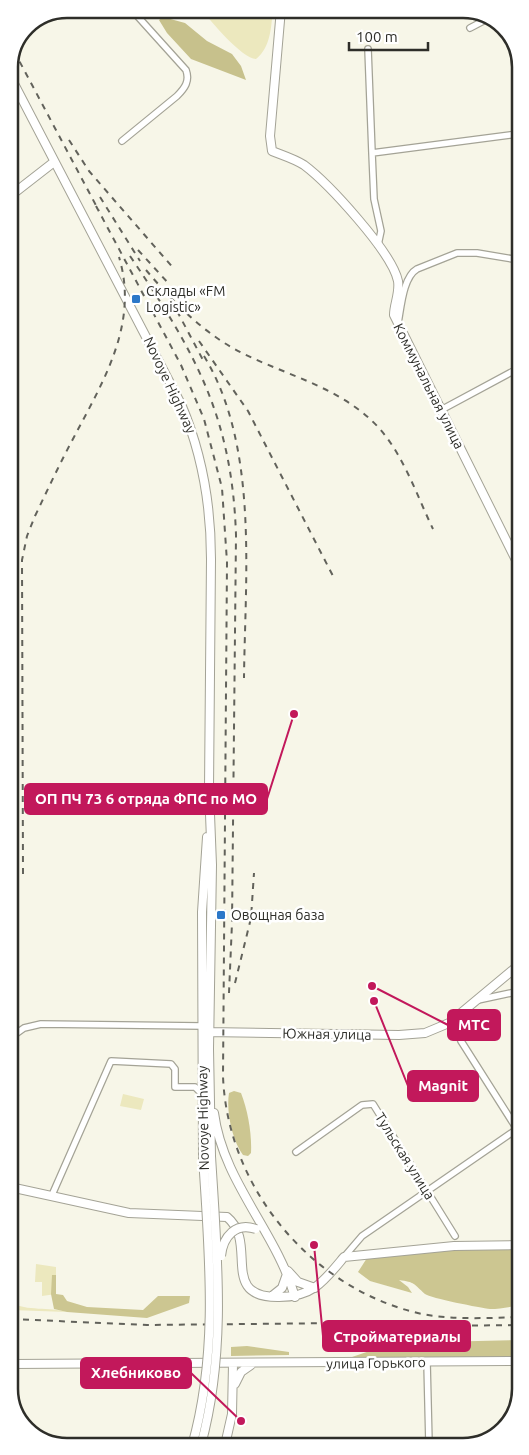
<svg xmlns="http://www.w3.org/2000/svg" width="529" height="1455" font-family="Ubuntu,sans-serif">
<rect width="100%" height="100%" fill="#f7f6e8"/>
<path fill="#ece8be" d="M201,9h72c-2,18 -2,38 -17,50 -14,0 -46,-39 -55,-50z
M123,1094l21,5 -3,11 -21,-4z
M36,1264l20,3v27l-14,2v-14h-7z
M11,1303c16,8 38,4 56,9l-56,-2z"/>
<path fill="#ccc691" d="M234,1091l7,2c7,18 11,41 10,60l-3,3 -5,-1c-11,-15 -17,-44 -14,-62z
M459,1248l61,1v59l-3,-2c-9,1 -18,3 -27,3 -9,-1 -60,-11 -65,-15 -11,-10 -10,-12 -26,-14l9,7 4,6 -42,-12 -12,-9 9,-14z
M52,1275h4v19l7,1 4,6 20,6 56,3 15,-14h32l-1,7 -42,15 -80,-6 -13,-3 -3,-15z
M520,1340v19l-168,1v-3l41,-14z
M247,1346l42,6v3l-58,1v-9z"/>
<path fill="#c7c18c" d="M163,17l22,6 22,18 25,13 9,12 5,14 -55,-21 -24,-26 -8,-13z"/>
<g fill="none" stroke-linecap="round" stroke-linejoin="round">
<g stroke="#a4a396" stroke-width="8">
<path id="street" d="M470,28l19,-10
M368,49l4,104
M122,141l55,-45c8,-8 13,-15 9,-26l-55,-61
M378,245l3,-14 -7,-32 -2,-46 146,-19
M398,323c3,-15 5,-46 19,-54l40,-16h20l42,7
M441,410l78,-42
M478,1000l42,-9
M10,1038l14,-10 17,-4 161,2
M461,1041l59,93
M296,1152l66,-47 11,-1 82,132
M52,1195l59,-134 60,3 4,5v18h20l7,7
M344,1257l18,-21 158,-109
M427,1362l2,82"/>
</g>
<g stroke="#a4a396" stroke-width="10">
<path id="secondary" d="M281,9l-11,127 2,15c10,4 23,8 32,14 24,18 88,87 94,116 2,12 -4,23 -4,34l125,251
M9,74l172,330c21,49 30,101 30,155l-2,230 3,76 -3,184 2,107
M9,197l45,-35
M206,1032l193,3 26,-2 24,-10 71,-59
M214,1113c9,69 62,118 81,184
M203,1157l-1,-245 5,-75
M10,1187l119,26 98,4c32,26 -9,81 52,80 34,0 45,-16 65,-40l110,-11 66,-1
M288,1271l10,11 17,6
M272,1296l10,-8 5,-14
M11,1364l509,-3
M235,1384l6,-12 10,-7
M225,1445l7,-31 1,-50"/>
</g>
<use href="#street" stroke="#fff" stroke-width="5.5"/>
<use href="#secondary" stroke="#fff" stroke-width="8"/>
<path stroke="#62625b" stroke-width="2" stroke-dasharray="6 6" stroke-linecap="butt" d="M14,51l85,160
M69,140l20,31 86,99
M100,197l40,64
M96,206l85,159 23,54 18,69 5,74 -4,514c4,112 89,214 199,238 32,6 66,4 98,3
M138,250l32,35
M130,256c65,96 102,160 106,279l-4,388 -3,70
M146,270c27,32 59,65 98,84 47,23 98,34 135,74 25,28 38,68 54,101
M177,311l26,49
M199,341l49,70 86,167
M204,356c55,90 41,221 40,322
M23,874l-1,-314 5,-24 8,-20c13,-27 25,-53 39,-79 30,-57 65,-114 45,-180
M235,983l16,-65 3,-45
M11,1319l136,6 296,-3
M436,1326l84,-1"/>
<g stroke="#a4a396" stroke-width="10" stroke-linecap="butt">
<path id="secondary-bridge" d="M221,1256c2,-20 15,-34 35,-27
M201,1445c26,-95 16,-191 10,-289
M192,1446c27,-95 17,-192 11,-289"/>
</g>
<use href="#secondary-bridge" stroke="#fff" stroke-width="8"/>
</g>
<g fill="#2c78c8" stroke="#fff" stroke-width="2">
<rect x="131" y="294" width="10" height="10" rx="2.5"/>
<rect x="216" y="910" width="10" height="10" rx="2.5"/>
</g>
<g text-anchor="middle" stroke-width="5" stroke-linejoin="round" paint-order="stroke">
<g font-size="14" fill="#2e2e29" stroke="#fff" text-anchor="start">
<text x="146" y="296">Склады «FM<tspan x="146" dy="16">Logistic»</tspan></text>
<text x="231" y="920">Овощная база</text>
</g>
<g font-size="14" fill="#2e2e29" stroke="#fff">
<text transform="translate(170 385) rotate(65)" y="5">Novoye Highway</text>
<text transform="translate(429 386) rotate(63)" y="5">Коммунальная улица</text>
<text transform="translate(327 1034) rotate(1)" y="5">Южная улица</text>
<text transform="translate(203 1118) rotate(-91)" y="5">Novoye Highway</text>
<text transform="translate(405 1156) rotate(58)" y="5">Тульская улица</text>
<text transform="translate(376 1363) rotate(-1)" y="5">улица Горького</text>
</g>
</g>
<path d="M0 0H529V1455H0ZM67 18H463A49 49 0 0 1 512 67V1389A49 49 0 0 1 463 1438H67A49 49 0 0 1 18 1389V67A49 49 0 0 1 67 18Z" fill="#fff" fill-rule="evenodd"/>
<path fill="none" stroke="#2e2e29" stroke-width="2.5" d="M67 18H463A49 49 0 0 1 512 67V1389A49 49 0 0 1 463 1438H67A49 49 0 0 1 18 1389V67A49 49 0 0 1 67 18Z"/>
<path fill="none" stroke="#c2185b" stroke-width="2" d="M294 714L267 799M372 986L448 1025M374 1001L408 1086M314 1245L323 1336M241 1421L191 1373"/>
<g fill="#c2185b" stroke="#fff" stroke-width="2">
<circle cx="294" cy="714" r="5"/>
<circle cx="372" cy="986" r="5"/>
<circle cx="374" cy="1001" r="5"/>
<circle cx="314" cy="1245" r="5"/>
<circle cx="241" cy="1421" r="5"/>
</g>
<g fill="#c2185b" stroke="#c2185b" stroke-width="2">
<rect x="25" y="784" width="242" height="30" rx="5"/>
<rect x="448" y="1010" width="52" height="30" rx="5"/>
<rect x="408" y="1071" width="70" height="30" rx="5"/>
<rect x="323" y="1321" width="147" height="30" rx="5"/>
<rect x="81" y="1358" width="110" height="30" rx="5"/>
</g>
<g font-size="15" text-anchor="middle" font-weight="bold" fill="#fff">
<text x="146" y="804">ОП ПЧ 73 6 отряда ФПС по МО</text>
<text x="474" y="1030">МТС</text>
<text x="443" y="1091">Magnit</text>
<text x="397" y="1342">Стройматериалы</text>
<text x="136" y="1378">Хлебниково</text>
</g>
<path d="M349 42v8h79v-8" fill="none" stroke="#2e2e29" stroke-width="2.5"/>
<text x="356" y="42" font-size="15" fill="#2e2e29" stroke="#ffffff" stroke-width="4" paint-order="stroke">100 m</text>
</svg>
